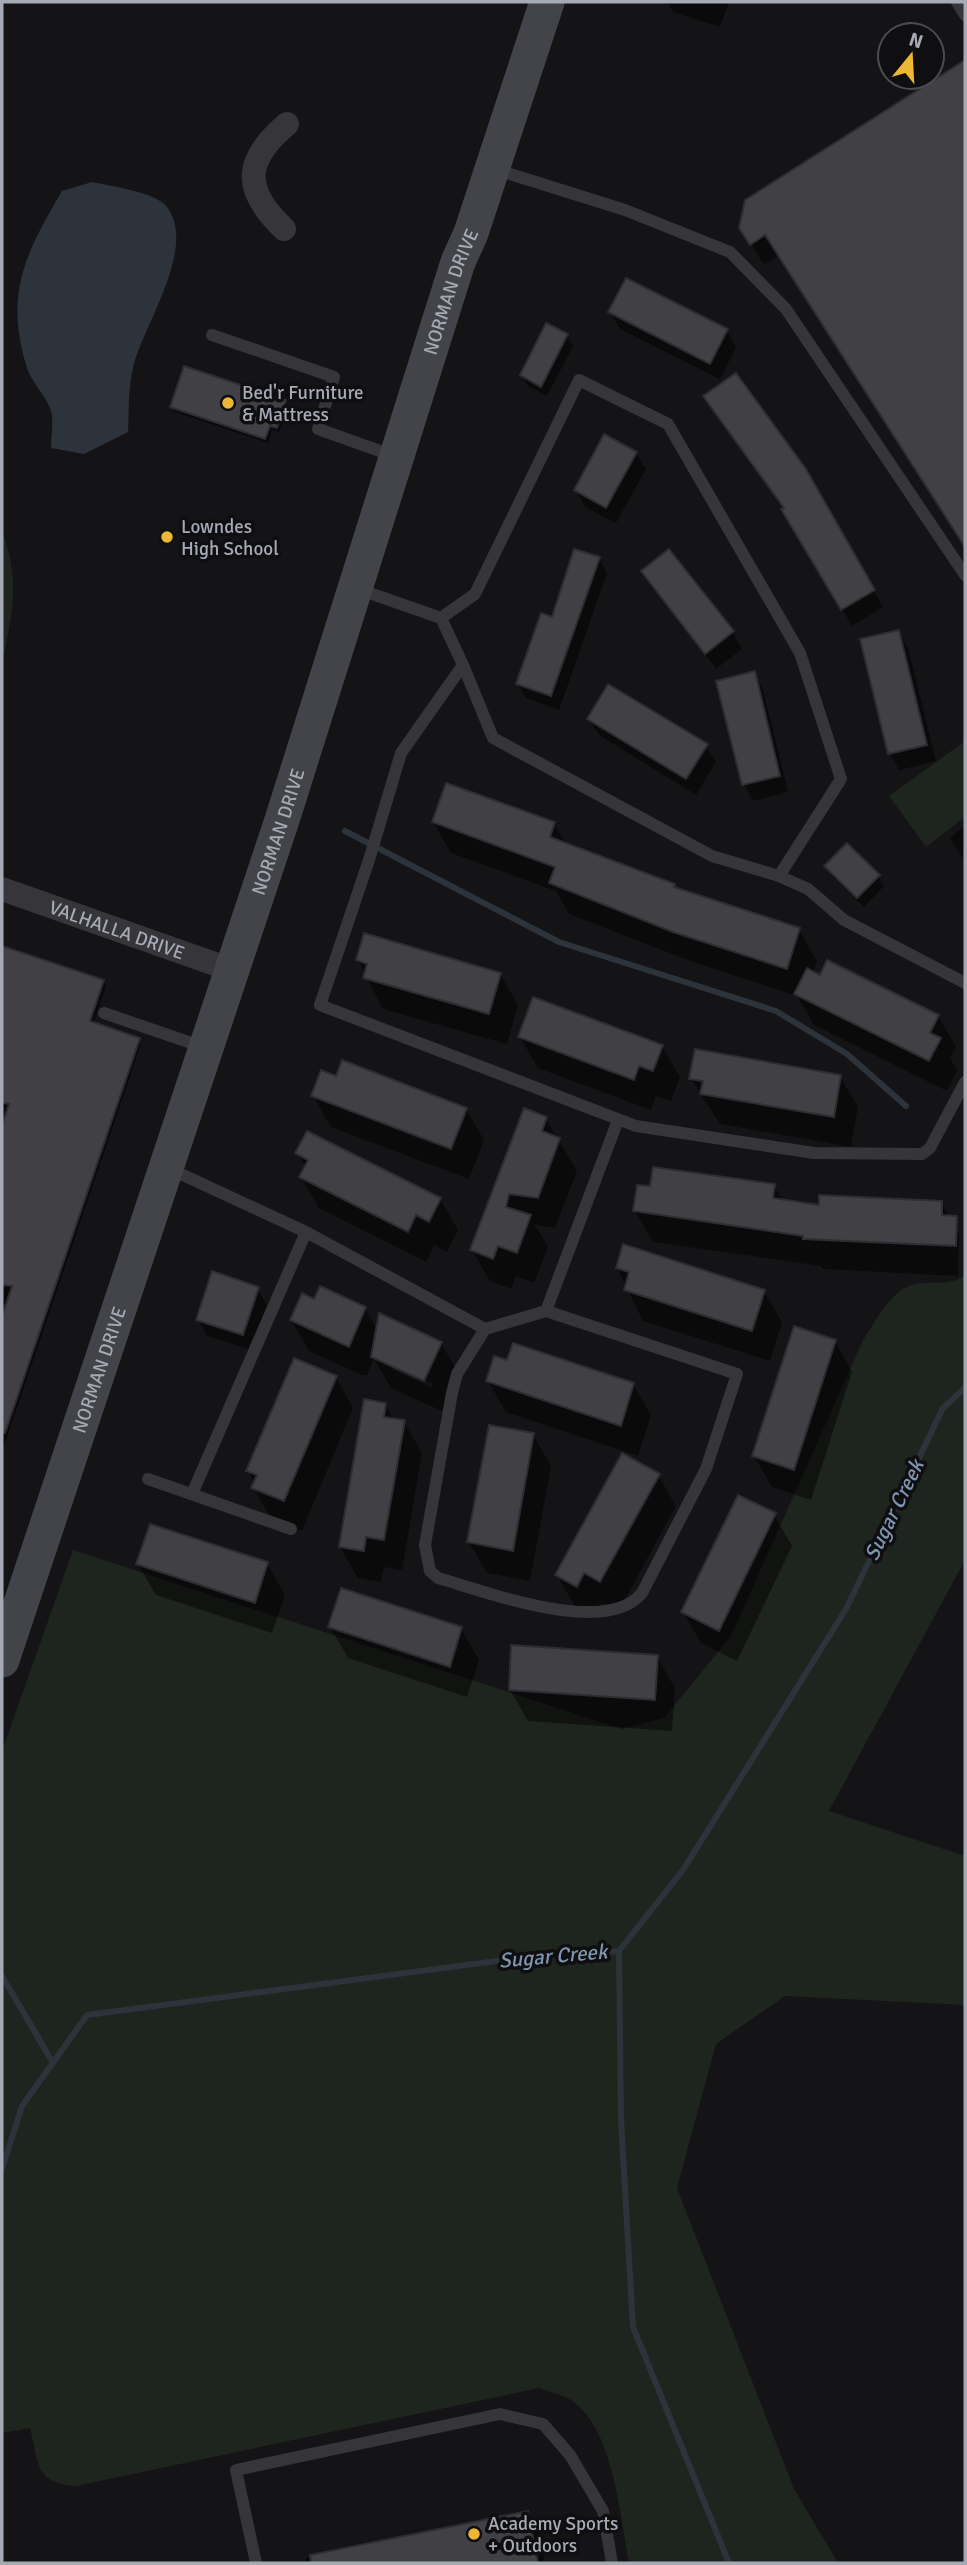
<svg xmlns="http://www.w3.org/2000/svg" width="967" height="2565" font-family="Signika,sans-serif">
<rect width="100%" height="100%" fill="#141315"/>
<path fill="#1e251f" d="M2,530c19,53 10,83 0,135z
M965,741v76l-39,30 -37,-51z
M965,1275v285l-136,251 136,45v149l-180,-9 -69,48 -39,144 117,301 44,74h-209c-9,-46 -15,-131 -55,-161 -9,-7 -25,-10 -35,-14l-463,98c-42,-3 -37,-23 -46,-58l-28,5v-682l71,-201 549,179 42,-11 67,-82 132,-296c14,-20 27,-51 53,-56 16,-3 36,2 49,-9z"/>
<path fill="#2c333a" d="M92,182c18,4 64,10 75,25 31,41 -25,120 -34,161 -5,20 -4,43 -5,64l-44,22 -33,-6c0,-11 3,-27 0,-37 -5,-16 -19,-28 -24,-43 -23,-74 -2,-114 35,-177z"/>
<path fill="#0007" fill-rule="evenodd" d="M667,2h62l-9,25 -47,-15z
M961,65l4,7v474l-186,-291 -15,10 -23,-37z
M610,312l117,19 9,16 -16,32 -100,-50z
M567,336l6,10 -26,50 -19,-10 -6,-11z
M705,397l100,73 78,137 -31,19 -67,-117z
M285,401l3,5 -9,26 -7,-2 -4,13 -93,-31 -3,-5z
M636,453l10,16 -30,54 -31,-16 -9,-17z
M599,559l8,14 -48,137 -33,-12 -8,-15z
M643,571l89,61 10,17 -26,20z
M899,632l9,16 28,113 -37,9 -9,-17z
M754,674l9,16 25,102 -35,9 -9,-17z
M589,719l117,27 10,16 -20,33 -97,-60z
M433,822l121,2 13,22 106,40 3,4 123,40 18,31 -4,12 125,43 18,31 -6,11 7,12 -10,21 -133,-66 -17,-29 -104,-34 -124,-48 -13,-23 -105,-38z
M965,825v37l-15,-24z
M826,866l52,10 6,10 -20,21 -31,-30z
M2,947l101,35 3,4 -13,38 45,15 3,5 -139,408z
M358,960l142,14 18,31 -11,39 -124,-35z
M520,1037l142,9 18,31 -9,24 -15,-5 -5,14 -113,-42z
M840,1076l18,31 -7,40 -131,-23 -29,-45z
M313,1096l153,13 18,31 -15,39 -138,-52z
M546,1119l31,52 -22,57 -20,-3 13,22 -14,36 -18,-7 -5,13 -21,-8 -18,-31z
M297,1153l143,46 18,31 -11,22 -13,-7 -8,17 -107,-54 -18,-31 5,-9z
M774,1186l9,15 37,6 121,-4 18,31 -1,42 -135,-7 -2,-3 -168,-24 -18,-31z
M617,1268l147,23 18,31 -12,39 -127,-40z
M257,1288l10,17 -15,45 -45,-14 -9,-17z
M315,1301l50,7 13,23 63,12 18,31 -17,37 -51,-23 -17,-29 -7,16h-5l-53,-24 -18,-31zM392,1365l40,18 -1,4 -39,-18z
M835,1341l17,31 -41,128 -39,-13 -18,-31z
M336,1377l17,31 -51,123 -31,-13 -18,-31 2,-4 -7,-12z
M488,1381l145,3 18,31 -13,41 -132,-44z
M385,1404l9,16 10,2 18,31 -20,117 -18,-3 -3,15 -23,-4 -18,-31z
M533,1435l18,31 -21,115 -43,-8 -18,-31z
M658,1475l18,31 -58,106 -16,-9 -7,14 -20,-11 -18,-31z
M774,1515l18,31 -55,115 -36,-18 -18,-31z
M138,1564h129l18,31 -13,38 -116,-38z
M330,1627l131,2 18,31 -12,37 -119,-39z
M657,1657l18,31 -3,43 -144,-10 -18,-31z
M527,2513l13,22 5,28h-238l-1,-5z"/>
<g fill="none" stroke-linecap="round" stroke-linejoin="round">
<path stroke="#2c333a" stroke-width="6" d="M345,831l214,111 217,69 71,43 59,52
M619,1951l2,169 12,207 96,236
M2,1976l51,87
M2,2169l20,-63 65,-91 463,-61 69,-3 64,-81 163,-261 97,-201 22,-20"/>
</g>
<path fill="#404045" stroke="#2e2d31" stroke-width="2" d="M965,60v487l-200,-312 -15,10 -11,-17 6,-28z
M626,278l102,51 -18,35 -102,-52z
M546,323l22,11 -27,53 -21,-12z
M184,366l102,34 -9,28 -7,-2 -5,13 -95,-32z
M736,373l70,96 69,121 -34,20 -60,-101 3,-1 -81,-112z
M604,434l33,18 -31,56 -32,-18z
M574,549l26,8 -49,139 -35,-12 25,-71 11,4z
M669,549l65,82 -29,23 -64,-83z
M899,630l28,115 -39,9 -28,-115z
M755,671l25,105 -38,9 -26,-104z
M608,684l100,60 -22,35 -99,-60z
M446,783l109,39 -5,15 125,47 -1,3 126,41 -13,41 -114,-37 -124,-49 6,-16 -123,-45z
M847,843l33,32 -23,23 -33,-32z
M364,933l137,40 -12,41 -126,-36 4,-14 -11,-4z
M2,946l102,34 -14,41 50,17 -135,395h-3v-117l10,-30 -10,-1v-160l7,-21 -7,-1z
M827,960l112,55 -9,18 11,5 -12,23 -135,-67 13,-26 13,7z
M533,997l130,48 -10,26 -14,-5 -5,14 -116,-43z
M695,1049l146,26 -7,42 -134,-23 3,-13 -14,-2z
M342,1060l125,48 -16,41 -140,-53 10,-26 15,6z
M524,1108l23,9 -5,14 18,7 -22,60 -29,-4 -3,13 25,8 -14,38 -19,-7 -5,13 -23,-9z
M307,1131l134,67 -12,24 -13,-7 -8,17 -109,-55 9,-17 -13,-7z
M653,1167l122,17 -2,14 46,7v-10l123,6v14l15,1 -1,30 -153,-7v-3l-170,-25 4,-26 13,1z
M623,1244l142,46 -13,41 -128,-41 5,-18 -13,-4z
M212,1271l47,16 -16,48 -47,-15z
M320,1286l46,21 -17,40 -59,-27 12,-27 12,6z
M379,1313l63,29 -18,39 -53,-24z
M794,1326l42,14 -42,130 -42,-14z
M513,1343l121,40 -13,43 -135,-45 8,-25 13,4z
M294,1358l43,18 -53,125 -33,-13 6,-13 -11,-4z
M364,1399l22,4 -2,14 21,3 -21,120 -18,-3 -2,14 -25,-4z
M489,1425l45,8 -21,118 -46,-9z
M622,1453l38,21 -60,108 -16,-9 -7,14 -22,-12z
M738,1495l38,18 -57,118 -38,-19z
M150,1524l118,38 -13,41 -119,-39z
M341,1588l121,39 -12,40 -122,-40z
M511,1645l147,10 -3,45 -146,-10z
M528,2511l10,52h-227l-1,-8z"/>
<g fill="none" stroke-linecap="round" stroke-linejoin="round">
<path stroke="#35353a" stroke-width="12" d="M957,2l8,13
M494,169l131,41 105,42 56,57 179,266
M212,335l122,42 -16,52 76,27
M358,589l83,29 22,47
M441,618l34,-24 104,-214 89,44 132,229 41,126 -62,97
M965,983l-121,-63 -36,-31 -29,-13 -67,-20 -219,-118 -30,-73 -62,88 -32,107 -49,145 316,121 178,27 108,1 8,-6 35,-66
M104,1013l99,34
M170,1169l136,63 179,97 61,-18 191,63 -31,95 -64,124c-37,45 -157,-2 -204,-15l-8,-7 -5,-26 27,-152 5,-19 28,-45
M546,1311l72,-191
M148,1479l143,50
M192,1494l114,-262
M256,2563l-20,-93 264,-56 43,10 27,31 33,56 9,52"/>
<g stroke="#35353a" stroke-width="24">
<path d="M284,229c-41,-39 -41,-68 3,-105"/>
<path id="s1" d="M2,889l230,81"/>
</g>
<path stroke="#43444a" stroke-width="35" id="s2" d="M2,1660l280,-840 176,-558 13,-29 76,-231"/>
</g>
<g fill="#ebb735" stroke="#0f0e10" stroke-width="2.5">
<circle cx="228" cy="403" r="7"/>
<circle cx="167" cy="537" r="7"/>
<circle cx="474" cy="2534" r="7"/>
</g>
<g text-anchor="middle" stroke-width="7" stroke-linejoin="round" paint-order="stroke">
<g font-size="19" fill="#a6aab5" stroke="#0f0e10">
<text dy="7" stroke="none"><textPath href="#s2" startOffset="1440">NORMAN DRIVE</textPath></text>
<text dy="7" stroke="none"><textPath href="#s2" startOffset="873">NORMAN DRIVE</textPath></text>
<text dy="7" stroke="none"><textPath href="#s1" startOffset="122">VALHALLA DRIVE</textPath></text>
<text dy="7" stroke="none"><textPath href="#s2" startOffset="306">NORMAN DRIVE</textPath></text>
</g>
<g font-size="19" fill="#a6aab5" stroke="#0f0e10" text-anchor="start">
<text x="242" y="399">Bed'r Furniture<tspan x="242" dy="22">&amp; Mattress</tspan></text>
<text x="181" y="533">Lowndes<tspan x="181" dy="22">High School</tspan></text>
<text x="488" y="2530">Academy Sports<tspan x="488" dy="22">+ Outdoors</tspan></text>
</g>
<g font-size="21" font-style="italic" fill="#7d95af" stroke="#0f0e10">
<text transform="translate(894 1510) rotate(-64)" y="7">Sugar Creek</text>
<text transform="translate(553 1956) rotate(-5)" y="7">Sugar Creek</text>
</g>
</g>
<rect width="967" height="2565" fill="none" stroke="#a6aab5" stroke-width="7"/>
<g transform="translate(911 56) rotate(18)"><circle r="33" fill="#0f0e10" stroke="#4b4c52" stroke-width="2"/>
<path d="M0-5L12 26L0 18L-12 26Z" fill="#ebb735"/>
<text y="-10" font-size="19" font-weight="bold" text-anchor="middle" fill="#a6aab5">N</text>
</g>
</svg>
